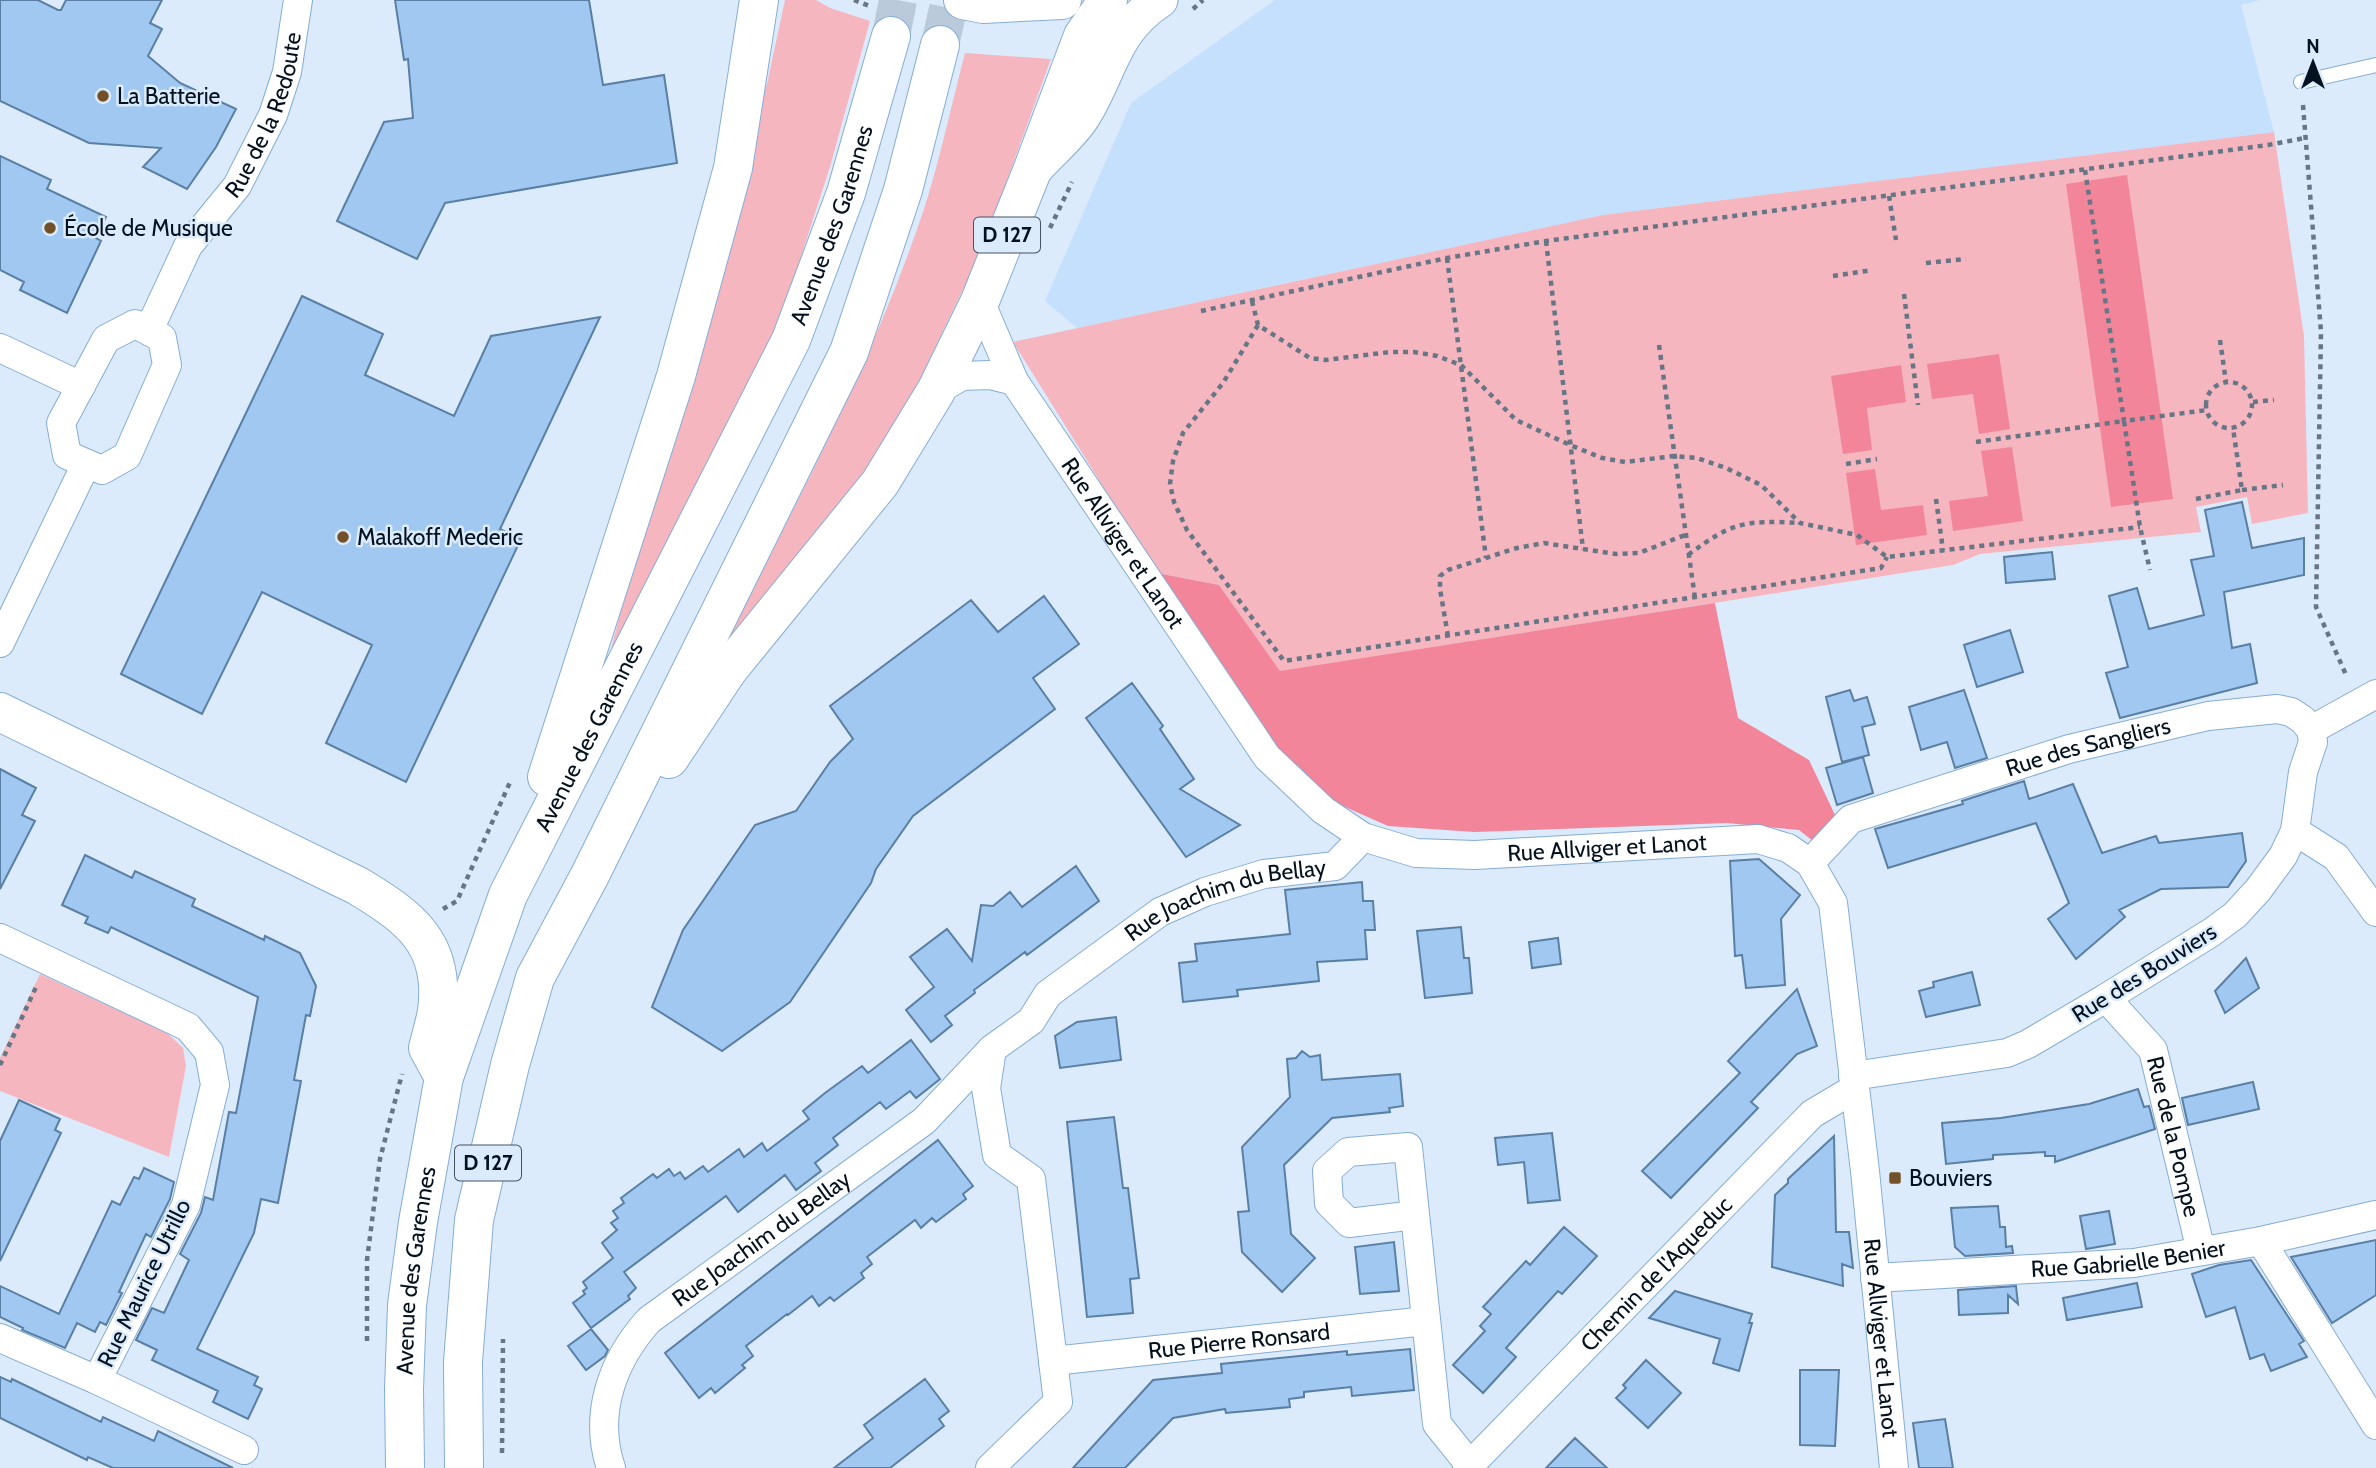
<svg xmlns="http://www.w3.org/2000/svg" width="2376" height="1468" font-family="Cabin,sans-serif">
<rect width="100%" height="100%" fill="#dbebfc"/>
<path fill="#c4e0fc" d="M1275,0h985l-19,5 33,127 -671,83 -526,113 -32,-27 86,-198z"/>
<path fill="#f6b6c0" d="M785,0h31l14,8 40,13 -40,146 -48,148 -108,222 -63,112 42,-161 82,-276 32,-128z
M965,53l86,6 -71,195 -76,158 -65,102 -112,127c70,-140 146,-280 196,-429 17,-52 28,-106 42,-159z
M2274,132l30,204 4,177 -56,11 -5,-27 -51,10 5,25 -221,22 -27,11 -673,107 -61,-87 -62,-12 -144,-231 590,-127z
M40,974l127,59 16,15 3,18 -17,91 -169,-66v-33z"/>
<path fill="#f2859a" d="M2127,175l46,324 -62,8 -45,-323z
M1999,354l11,75 -31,5 -6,-40 -41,5 -5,-35z
M1901,365l5,37 -39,6 5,42 -29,4 -12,-78z
M2012,447l11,74 -70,10 -4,-30 39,-5 -7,-45z
M1875,469l6,41 42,-5 4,30 -71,10 -10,-72z
M1157,573l62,12 61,86 435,-68 23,115 71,42 27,57 -23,24 -14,-11 -72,-7 -253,9 -86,-6 -54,-24 -56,-47z"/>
<path fill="#a0c8f0" stroke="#5a7fa5" stroke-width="2" d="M0,0h38l20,10h3l5,-10h96l-12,23 12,6 -14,27 32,27 56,26 -20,38 -29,42 -44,-22 18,-19 -72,-5 -89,-42z
M395,0h194l14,85 61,-10 13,88 -232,40 -28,56 -80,-38 47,-99 29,-4 -5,-59 -4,1z
M0,156l51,24 -4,9 59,28 -10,21 5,3 -34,72 -47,-23 4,-8 -24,-12z
M302,296l81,38 -18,41 89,41 37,-80 109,-19 -100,212 21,10 -115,243 -80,-39 46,-98 -110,-53 -60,122 -81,-40z
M2242,502l10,46 52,-10v37l-80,17 8,56 18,-4 7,39 -137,35 -14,-45 22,-6 -19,-71 28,-8 12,41 55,-14 -13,-55 23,-4 -9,-46z
M2052,552l3,27 -49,4 -2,-26z
M1044,596l35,48 -46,34 22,31 -142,107 -37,53 -5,14 -81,119 -68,49 -70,-44 31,-77 72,-105 41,-14 34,-49 23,-23 -23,-33 141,-106 27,32z
M2010,630l13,42 -46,15 -13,-42z
M1132,683l31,43 -3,3 34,50 -14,10 60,36 -54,32 -100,-139z
M1850,690l4,11 13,-4 8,27 -13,3 7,28 -27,7 -16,-65z
M1964,690l23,68 -32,10 -8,-26 -26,8 -12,-43z
M1863,757l10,36 -36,12 -11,-37z
M0,769l36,19 -14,27 13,6 -35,68z
M2024,781l5,18 44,-15 29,69 54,-17 3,7 83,-10 4,28 -18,26 -67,2 -42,21 6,7 -49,42 -28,-40 21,-16 -33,-80 -148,45 -13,-39 88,-25 -1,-3z
M85,855l47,23 3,-7 60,28 -3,7 72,34 1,-4 35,17 16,33 -6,30 -4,-1 -12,65 7,1 -23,122 -17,-4 -7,34 -57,116 61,28 -4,8 8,4 -14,30 -35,-17 5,-11 -66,-31 5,-10 -21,-10 16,-32 12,5 25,-53 -9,-6 21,-41 4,-16 8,3 16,-88 7,1 22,-116 -147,-70 -3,6 -23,-10 3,-6 -26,-12z
M1759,859l41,36 -19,24 4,66 -39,3 -4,-33 -7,1 -5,-95z
M1076,866l23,35 -72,54 -2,-3 -51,38 1,3 -30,23 7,9 -21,17 -25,-32 28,-23 -24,-30 37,-28 25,32 9,-56 12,1 17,-14 12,15z
M1362,882l1,19h10l2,29h-10l2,29 -50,3 2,19 -82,9 1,6 -55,6 -4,-39 18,-2 -2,-17 95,-10 -5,-44z
M1461,927l3,31h5l3,35 -47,5 -8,-67z
M1558,938l3,26 -29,4 -3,-26z
M2246,958l13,30 -34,25 -10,-22z
M1972,972l8,33 -54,12 -7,-26 15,-4 -1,-5z
M1797,989l20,57 -20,8 -46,48 7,6 -87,90 -29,-27 98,-98 -12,-12z
M1116,1017l5,43 -61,8 -5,-32 22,-14z
M911,1040l29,39 -24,19 -6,-7 -24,18 -6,-7 -47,36 5,7 -23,18 6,8 -25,19 -11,-15 -47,37 -12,-16 -102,76 12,16 -8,8 2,3 -39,29 -18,-25 12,-9 -2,-3 4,-3 -4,-6 30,-24 -11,-15 15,-13 -6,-7 7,-5 -5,-7 11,-8 -3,-5 32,-24 4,4 12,-9 5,7 6,-4 5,7 18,-13 5,6 31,-23 5,8 18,-14 5,8 42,-32 -6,-8 22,-18 37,-27 6,7z
M1302,1051l8,6 10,-2 2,25 78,-6 3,32 -14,2 1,4 -58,6 -48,47 7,69 24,24 -33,34 -40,-40 -4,-40 11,-1 -7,-64 48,-50 -3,-38 9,-1z
M2253,1082l6,27 -71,16 -6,-27z
M2138,1089l6,18 5,-1 6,23 -100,33v-6h-10v-4l-52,3v4l-47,5 -4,-41 59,-5 88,-14z
M19,1100l41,19 -5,11 6,3 -61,128v-120z
M1114,1117l9,71h5l11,90 -9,1 3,34 -46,4 -20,-195z
M1552,1133l8,67 -32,3 -4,-41 -26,3 -3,-27z
M1834,1136l2,96h13l4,36 -11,-4 1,22 -71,-19 3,-72 13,-12v-4z
M938,1140l35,46 -10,8 3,5 -30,23 -4,-4 -11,10 -6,-8 -48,37 5,7 -11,9 3,5 -30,23 -4,-4 -11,9 -7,-10 -24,19 -1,-1 -41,32 7,10 -11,9 3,3 -30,25 -4,-5 -12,10 -34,-45z
M144,1168l30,14 -4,17 -19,38 -5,-3 -27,58 3,1 -16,32 -6,-3 -5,10 -18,-9 -12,25 -43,-18 1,-2 -23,-11v-31l59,28 53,-113 8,4 14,-28 5,2z
M1998,1206l2,21h5l1,20 6,-1 1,7 -48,3 -10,-9 -4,-39z
M2109,1211l6,33 -29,5 -6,-33z
M1564,1227l33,29 -35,38 -4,-3 -52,57 10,9 -33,36 -30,-28 32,-34 -5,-5 11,-12 -8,-7 43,-46 4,4z
M2376,1240v55l-44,28 -41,-66z
M1394,1242l5,49 -39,3 -5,-47z
M2251,1260l53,81 -5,3 8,13 -36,14 -7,-17 -14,5 -15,-52 -29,10 -14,-43 27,-9z
M2137,1283l5,24 -75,13 -4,-22z
M2016,1286l2,18 -10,-9v18l-49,2 -1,-25z
M1675,1291l77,23 -3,9h3l-13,48 -26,-8 7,-24 -71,-21z
M591,1329l17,21 -3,6 -19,14 -18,-24z
M1410,1349l4,41 -62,6 -1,-9 -47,5v5l-15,2 1,8 -64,6 -1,-4 -52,9 -48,50h-52l80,-88 69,-7 -1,-9 126,-13v4z
M1646,1360l35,33 -33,35 -32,-30 10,-10 -3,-3z
M1800,1370h39l-4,76 -35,-1z
M0,1377l11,5 1,-3 89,43 2,-5 51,24 4,-10 75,37h-120l-25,-11 -1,3 -87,-42z
M925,1379l24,32 -10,8 5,7 -54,42h-56l39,-30 -9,-13z
M1945,1419l8,49h-34l-6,-45z
M1575,1438l32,30h-61z"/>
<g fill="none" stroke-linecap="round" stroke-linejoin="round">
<path stroke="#bbcadb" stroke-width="38" stroke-dasharray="38 19" stroke-linecap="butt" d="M891,36l7,-36
M940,45l10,-45"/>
<g stroke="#85add4" stroke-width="16">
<path id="service" d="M2301,82l75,-17"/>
</g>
<g stroke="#85add4" stroke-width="30">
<g id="minor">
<path id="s1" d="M980,301l34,80 253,376 56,53 40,27 53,16 59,2 283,-16 30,9 22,15 23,40 32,268 29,297"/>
<path d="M135,324l27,14 5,27 -40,91 -25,14 -35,-15 -6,-32 45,-84z"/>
<path id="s2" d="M149,330l39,-84 49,-60 36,-71 14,-43 11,-72"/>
<path d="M0,348l81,38"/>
<path d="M936,391l26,-15 28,-1 24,6"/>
<path d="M0,643l86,-179"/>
<path d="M2311,730l65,-36"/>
<path d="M2295,831l41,26 40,55"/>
<path id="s3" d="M1810,863l41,-44 218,-70 139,-33 69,-7 14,3 12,8 8,10 2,12 -10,30 -8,59 -12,25 -25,34 -23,25 -23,17 -106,66 -78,46 -21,9 -154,23"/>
<path d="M0,938l188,89 21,25 6,33 -29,120 -89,175"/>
<path id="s4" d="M2106,998l47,52 48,201"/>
<path d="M1415,1215l-66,8 -20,-20 -2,-32 21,-19 60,-5 29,277 33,41"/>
<path d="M2261,1241l115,184"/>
<path id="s5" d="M1875,1278l259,-15 127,-22 115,-26"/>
<path d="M0,1338l97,42 147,70"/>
<path id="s6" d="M1053,1361l373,-40"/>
<path id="s7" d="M611,1468c-18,-54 1,-107 38,-148l275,-199 68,-72 39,-28 17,-27 112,-82 45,-20 59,-18 71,-8 28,-29"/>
<path d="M990,1468l68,-66 -27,-223 -34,-24 -11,-67 6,-39"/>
<path id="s8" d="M1467,1468l345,-354 42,-25"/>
</g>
</g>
<g stroke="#85add4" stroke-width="37">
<path id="tertiary" d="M1035,169c15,-17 36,-34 48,-53 27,-43 29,-85 77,-116"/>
</g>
<g stroke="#85add4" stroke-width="40">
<g id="primary">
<path d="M963,0l20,4 79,-4"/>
<path d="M0,712l358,174c51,31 88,57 79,125 -2,12 -6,25 -9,37l12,22"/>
<path d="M669,759l59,-89 152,-187 56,-92 44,-90 52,-130 51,-135 25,-36"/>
<path d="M547,777l129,-401 57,-208 26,-168"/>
<path id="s9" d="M405,1468l-1,-79 3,-84 11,-83 26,-145 64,-182 283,-555 55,-147 45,-157"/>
<path d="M464,1468l-1,-106 11,-142 36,-155 25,-87 55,-103 259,-523 54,-162 37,-145"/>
</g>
</g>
<path stroke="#677685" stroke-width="4.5" stroke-dasharray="5 5" stroke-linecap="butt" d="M854,0l18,7
M1193,9l10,-9
M2303,105l18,227 -5,275 31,70
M2085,170l39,251 83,-11
M1889,196l7,44
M1050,228l22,-46
M1546,241l37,308
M1447,258l39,300
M1926,263l40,-4
M1833,276l39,-6
M1904,294l14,111
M1252,301l6,24 52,33 16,2 64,-8h24l23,4 24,9 55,55 54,25 32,13 23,4 49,-6 23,2 29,10 35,17 39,38 57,12 30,22 253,-30
M1201,311l246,-53 99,-17 722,-96 37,-7
M1258,325l-35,58 -40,50 -10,28 -3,23 4,18 13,28 97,131 597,-93 6,-11
M2220,340l6,42
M1659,345l36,253
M2206 405a23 23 0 1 1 46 0a23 23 0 1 1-46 0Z
M2253,402l21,-2
M1976,442l148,-21 16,106 10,43
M1846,464l31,-5
M2242,490l41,-5
M1936,499l7,51
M2196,499l46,-9 -9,-62
M1688,555c44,-33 57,-35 112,-32
M1448,636l-8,-47v-13l8,-6 69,-22 27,-5 72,11 23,-1 46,-18
M443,909l14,-8 54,-121
M0,1065l36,-78
M367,1341v-81l13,-101 22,-85
M502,1453l1,-114"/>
<use href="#service" stroke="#fff" stroke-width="14"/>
<use href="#minor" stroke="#fff" stroke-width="28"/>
<use href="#tertiary" stroke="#fff" stroke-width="35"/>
<use href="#primary" stroke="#fff" stroke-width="38"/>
</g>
<g fill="#735128" stroke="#dbebfc" stroke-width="2.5">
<circle cx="103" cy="96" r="7"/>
<circle cx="50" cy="228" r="7"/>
<circle cx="343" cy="537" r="7"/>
<rect x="1888" y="1171" width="14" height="14" rx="3.5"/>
</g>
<g text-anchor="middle" stroke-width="5" stroke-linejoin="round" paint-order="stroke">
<g fill="#dbebfc" stroke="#445362" stroke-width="2">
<rect x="974" y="217.5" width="66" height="35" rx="5"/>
<rect x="455" y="1145.5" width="66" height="35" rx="5"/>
</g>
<g font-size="21" font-weight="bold" fill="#041220">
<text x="1007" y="242">D 127</text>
<text x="488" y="1170">D 127</text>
</g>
<g font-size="23" fill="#041220" stroke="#dbebfc" text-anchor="start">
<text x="117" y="104">La Batterie</text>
<text x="64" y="236">École de Musique</text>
<text x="357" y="545">Malakoff Mederic</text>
<text x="1909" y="1186">Bouviers</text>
</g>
<g font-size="23" fill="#041220" stroke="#dbebfc">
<text dy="8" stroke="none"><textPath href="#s2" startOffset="247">Rue de la Redoute</textPath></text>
<text dy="8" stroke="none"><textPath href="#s9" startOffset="1332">Avenue des Garennes</textPath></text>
<text dy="8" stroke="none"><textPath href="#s1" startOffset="282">Rue Allviger et Lanot</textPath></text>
<text dy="8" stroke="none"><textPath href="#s9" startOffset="765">Avenue des Garennes</textPath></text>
<text dy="8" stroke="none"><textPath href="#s3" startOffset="308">Rue des Sangliers</textPath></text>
<text dy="8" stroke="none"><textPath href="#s1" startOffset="912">Rue Allviger et Lanot</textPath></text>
<text dy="8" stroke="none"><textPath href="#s7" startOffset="884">Rue Joachim du Bellay</textPath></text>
<text transform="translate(2144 973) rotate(-32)" y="8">Rue des Bouviers</text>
<text dy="8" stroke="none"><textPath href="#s4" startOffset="159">Rue de la Pompe</textPath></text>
<text dy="8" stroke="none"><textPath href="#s7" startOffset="299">Rue Joachim du Bellay</textPath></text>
<text dy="8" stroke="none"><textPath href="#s5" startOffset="254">Rue Gabrielle Benier</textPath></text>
<text dy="8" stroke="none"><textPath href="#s9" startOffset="198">Avenue des Garennes</textPath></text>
<text dy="8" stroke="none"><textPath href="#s8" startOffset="271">Chemin de l'Aqueduc</textPath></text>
<text transform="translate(144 1283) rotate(-64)" y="8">Rue Maurice Utrillo</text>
<text dy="8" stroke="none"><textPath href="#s1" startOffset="1605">Rue Allviger et Lanot</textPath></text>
<text dy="8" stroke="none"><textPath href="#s6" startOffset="187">Rue Pierre Ronsard</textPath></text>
</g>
</g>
<g transform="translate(2313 63)" stroke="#dbebfc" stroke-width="5" paint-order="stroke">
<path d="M0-5L12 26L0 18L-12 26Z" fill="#041220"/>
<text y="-10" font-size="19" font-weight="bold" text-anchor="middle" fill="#041220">N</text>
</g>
</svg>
